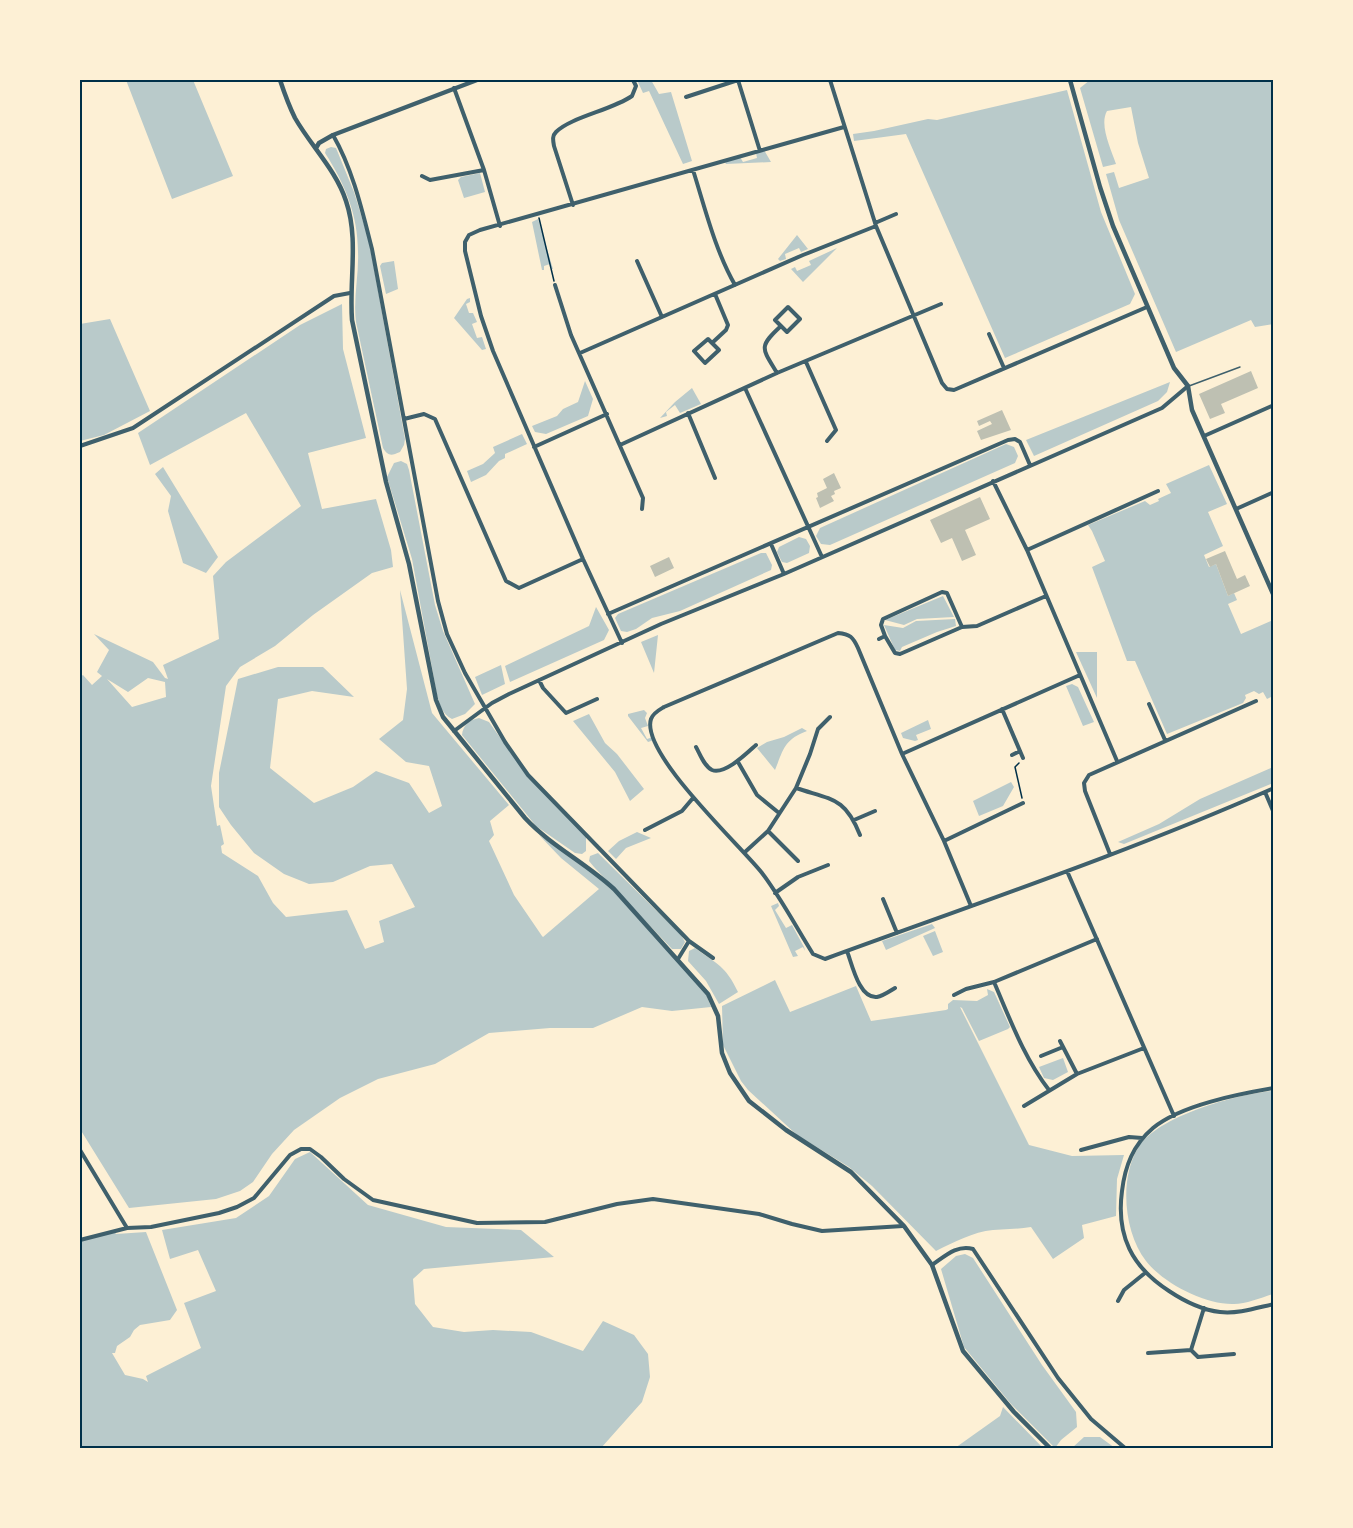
<svg xmlns="http://www.w3.org/2000/svg" width="1353" height="1528" font-family="Overpass,sans-serif">
<rect width="100%" height="100%" fill="#fdf0d5"/>
<path fill="#b9caca" fill-rule="evenodd" d="M126,80h67l40,96 -61,23z
M637,80h14l8,14 12,-2 21,69 -9,3 -34,-73 -6,2z
M1090,80h183v244l-18,3 -4,-7 -75,32 -57,-132 -13,-46 8,-2 5,16 30,-10 -11,-35 -7,-36 -24,4c-8,14 4,38 9,53l-13,3 -23,-79z
M1067,90l34,122 34,82 -5,10 -125,54 -99,-224 -52,7 -1,-7 21,-3 54,-12 9,1z
M331,147l5,1 18,44 15,49 36,198 -1,6 -4,7c-9,4 -12,4 -17,-4l-27,-126c-3,-24 3,-47 2,-70 0,-37 -13,-68 -33,-99l1,-4z
M764,150l7,12 -45,2 -1,-2 15,-5 3,5 14,-4 -1,-5z
M480,173l5,19 -21,6 -6,-18 3,-3z
M538,219l15,50h-1l-2,-5 -6,2v4h-2l-10,-48z
M797,235l11,14 -7,3 -2,-4 -14,6 1,5 -6,2 -2,-2z
M837,248l-34,34 -12,-13 4,-2 2,4 14,-6 -2,-4z
M394,261l4,28 -12,5 -6,-28 2,-3z
M470,298v4l-4,2 3,9h4l4,9 -5,2 5,14 5,-1 4,12 -4,1 -28,-32 13,-19z
M342,304l1,45 23,89 -58,15 14,56 54,-10 15,51 2,17 -21,6 -59,42 -38,31 -35,21 -14,19 -15,100 6,40 3,-1 4,19 -3,2 1,7 36,23 15,27 13,14 61,-7 18,39 19,-7 -5,-21 36,-14 -23,-43 -22,2 -37,16 -24,2 -25,-10 -30,-21 -23,-28 -12,-18v-34l19,-94 40,-12h45l31,30 -42,-6 -34,8 -8,69 44,35 39,-16 23,-16 33,12 20,30 13,-7 -13,-40 -23,-4 -27,-23 24,-19 4,-31 -7,-99 32,123 77,92 -19,16 4,14 -5,6 25,54 28,41 1,1 56,-48 -38,-31 -22,-23 45,31 26,21 69,75 27,32 5,13 -39,4 -30,-4 -49,21h-43l-61,5 -54,31 -57,15 -38,19 -46,32 -22,24 -19,28 -13,9 -24,8 -87,9 -49,-79v-452l3,-2 9,10 10,-9 -5,-4 12,-22 -15,-16 59,28 12,16 3,1 -5,-14 56,-26 -6,-63 13,-14 75,-56 -55,-93 -96,52 -12,-32 162,-108zM148,678l17,4 1,15 -34,10 -25,-28 21,13z
M110,319l40,92 -46,24 -24,6v-117z
M585,381l8,18 -5,17 -42,18 -11,-2 -3,-6 25,-10 6,-7 15,-7z
M1170,382l-3,10 -9,9 -124,55 -8,-16z
M692,388l9,16 -21,9 -5,-8 -9,7 1,4 -7,2 15,-16z
M522,434l5,10 -22,10v4l-6,3 -13,14 -15,7 -4,-11 16,-7 12,-11 -2,-6z
M1006,444l8,3 4,9 -3,7 -185,82 -9,-1 -5,-8 4,-8z
M401,461l6,3 2,6 26,135 8,26 32,73 -10,10 -13,5c-10,-5 -12,-14 -15,-24l-25,-136 -25,-82 7,-14z
M1209,465l18,39 -19,8 15,34 -19,9 5,12 7,-3 12,32 6,-3 3,7 -9,4 13,30 32,-14v76l-6,3 -4,-7 -4,2 -5,-3 -9,4 1,3 -3,5 -76,31 -32,-73h-8l-35,-94 13,-6 -13,-30 -4,-6 57,-24 5,4 9,-4 -1,-2 13,-6 -5,-9z
M163,467l55,90 -12,16 -23,-10 -15,-52 3,-15 -16,-22z
M799,537l7,2 4,7 -1,7 -22,10 -5,-1 -5,-10 2,-5z
M761,553h5l6,12 -1,5 -91,41 -28,7 -16,11 -9,3 -6,-1 -6,-13 3,-4z
M943,596l11,21 -37,2 -13,6 -19,-5z
M596,607l13,23 -5,10 -94,42 -5,-16 84,-40z
M955,619l1,7 -19,6 -35,15 -2,4 -5,-1 -11,-25 19,3 13,-7z
M658,635l-4,38 -13,-31z
M1076,652h21v46z
M501,665l4,19 -23,11 -7,-18z
M1072,684l6,3 16,35 -11,4 -17,-40z
M644,710l3,3 -2,5 3,8 -7,2 6,11 6,-2 1,3 -6,2 -20,-26v-2z
M589,714l16,29 12,11 27,35 -14,12 -15,-29 -42,-51z
M479,718l10,4 39,55 58,59v15l-4,3 -7,-1 -39,-27 -74,-91c1,-10 7,-15 17,-17z
M928,720l3,9 -15,6 2,5 -3,1 -12,-3 -2,-5z
M802,728l5,3c-23,9 -23,17 -32,39l-18,-22 10,-6 17,-5z
M1273,767v16l-149,61 -6,-2 41,-18 41,-25z
M1011,782l3,5 -11,19 -24,10 -6,-15z
M637,832l14,6 -25,10 -10,11 -8,-8 11,-10z
M598,853l83,82 4,7 -4,7h-9l-78,-82 -5,-6 1,-5z
M778,903l1,3 -4,4 11,18 6,-3 12,22 1,4 -2,-4 -8,4 3,5 -5,1 -22,-51z
M932,924l3,4 -49,22 -4,-9z
M935,931l8,21 -10,4 -10,-20z
M695,948c23,17 30,17 43,44l-19,12 -13,-23 -18,-20 1,-10z
M775,980l15,32 66,-26 15,35 75,-11 2,-1v-5l5,-4 24,1 11,-6 -1,-6 7,3 16,35 -2,2 -29,12 -17,-33 -2,-1 69,138 43,11 52,-1 -7,24 -1,37 -34,9 2,13 -31,21 -22,-32c-12,2 -25,2 -38,3 -20,2 -39,12 -57,21l-64,-65 -23,-19 -52,-32 -49,-45 -7,-9 -18,-36 -1,-39z
M1063,1058l5,14 -15,8 -9,-2 -5,-11z
M1273,1091v203c-12,4 -27,10 -39,10 -29,1 -71,-21 -88,-43 -22,-28 -27,-82 -8,-113 19,-32 100,-54 135,-57z
M310,1152l58,53 78,22 75,3 33,27 -130,12 -11,10 2,25 18,23 31,5 29,-2 38,2 52,19 20,-30 31,14 14,19 2,23 -8,25 -41,46h-521v-208l34,-9 2,3 30,-2 31,78 -7,10 -30,5 -6,5 -4,7 -13,9 -2,7h-3l13,22 18,4 5,3 -2,-6 55,-28 -17,-45 32,-12 -18,-41 -28,9 -8,-29 74,-12 33,-22 26,-37z
M965,1254l8,4 69,107 34,47 1,15 -16,13 -6,8 -44,-44 -47,-57 -23,-78 15,-13z
M1003,1407l40,41h-88l45,-32z
M1084,1437h16l15,11h-43z"/>
<path fill="#bec0b2" d="M1251,371l7,17 -37,16 4,9 -15,6 -11,-25z
M1002,410l9,20 -30,10 -4,-9 15,-7 -2,-3 -11,5 -2,-5z
M834,473l7,15 -7,3 1,3 -4,2 3,5 -14,7 -4,-10 2,-1 -1,-4 10,-5 -4,-9z
M980,497l10,22 -25,11 11,25 -14,6 -10,-23 -11,5 -11,-23z
M1225,551l12,28 8,-4 5,11 -22,10 -12,-32 -6,3 -4,-8z
M669,557l5,11 -19,9 -5,-11z"/>
<g fill="none" stroke-linecap="round" stroke-linejoin="round">
<path stroke="#003049" stroke-width="1.5" d="M539,218l15,63
M1019,763l-4,4 7,31"/>
<path stroke="#3f606c" stroke-width="1.5" d="M1189,386l51,-19"/>
<path stroke="#3f606c" stroke-width="4" d="M738,80l22,71
M830,80l46,146 66,157 5,6 7,1 193,-83
M454,88l30,82 16,56
M686,97l52,-17
M333,135c20,35 29,75 39,114l66,352 9,33 18,39 40,69 23,33 161,166 24,17
M693,170c12,38 22,80 42,115
M422,176l8,4 54,-10
M573,205l-19,-59c-1,-6 -2,-10 2,-14 15,-15 56,-22 76,-36l4,-10 -3,-6
M875,223l21,-9
M637,261l25,56
M555,285l16,50 72,163 -1,11
M788,307l12,12 -13,13 -12,-12z
M989,334l15,34
M712,343l-4,-4 -14,12 11,12 14,-13 -7,-7 14,-13 2,-5 -13,-31
M580,353l223,-98 73,-29
M806,362l30,68 -9,11
M777,373c-15,-25 -19,-26 4,-47
M745,388l77,169
M688,413l27,65
M404,419l20,-5 11,5 71,162 13,7 64,-29
M1204,436l70,-31
M620,445l157,-72 164,-69
M80,446l53,-18 201,-132 16,-3
M534,447l73,-33
M993,481l34,69 90,211
M1236,509l38,-17
M771,544l13,30
M1027,550l131,-59
M608,614l400,-174 7,-1 5,3 10,23
M885,636l10,17 5,1 62,-27 15,-1 69,-30
M879,639l6,-3 -4,-11 2,-6 59,-27 5,1 15,34
M622,643l-39,-84 -90,-208 -12,-35 -16,-65v-9l4,-7 11,-5 364,-103
M539,680l4,8 23,25 31,-14
M1149,704l16,36
M1002,709l21,49
M454,731l38,-28 17,-9 152,-70 123,-50 378,-166 26,-22
M696,747c4,7 8,19 16,23 13,5 35,-17 44,-25
M902,754l178,-79
M1012,755l8,-4
M738,762l19,33 22,18
M796,788c36,12 49,9 64,47
M1265,792l9,21
M854,820l21,-9
M645,830l37,-19 11,-13
M768,831l30,30
M944,841l79,-38
M745,852l23,-21 28,-43 14,-34 8,-25 12,-12
M1110,854l-25,-63 -1,-8 5,-8 167,-74
M1067,871l107,245
M775,893l23,-16 30,-12
M883,899l14,34
M971,906l-27,-65 -42,-87 -44,-106c-5,-11 -8,-14 -20,-15l-174,74c-5,3 -11,6 -13,12 -11,34 89,126 111,154 19,25 34,54 51,81l12,5c150,-55 302,-106 449,-171
M847,951c5,13 12,48 30,46 6,-1 13,-6 18,-9
M678,959l11,-18
M994,982c16,37 30,76 55,108
M954,995l12,-6 28,-7 103,-43
M1060,1041l17,33
M1041,1056l22,-9
M1274,1088c-35,6 -93,17 -121,40 -20,17 -28,38 -31,63 -6,45 10,76 47,100 15,10 33,19 51,21 18,2 36,-4 54,-8
M1024,1106l53,-32 67,-26
M80,1150l47,78
M1081,1150l48,-13 13,1
M80,1240l47,-12 24,-1 68,-14 18,-6 17,-9 36,-43 11,-6h9l11,8 23,22 29,21 104,23 68,-1 72,-18 36,-5 106,15 33,10 30,7 81,-5
M932,1265c12,-8 25,-21 41,-16l85,129 33,41 34,29
M1118,1301l6,-11 21,-17
M1191,1350l13,-42
M1148,1353l43,-3 7,7 36,-3"/>
<path stroke="#3f606c" stroke-width="4.5" d="M280,80c4,12 9,26 15,38 16,28 41,52 51,83 13,38 3,79 6,119l34,162 23,82 27,136 7,17 82,101c26,28 61,45 89,71l94,105 10,22 4,37 8,20 19,28 37,29 65,42 53,54 28,39 31,86 51,61 36,36
M1070,80l30,107 13,39 61,142 14,18 4,24 82,186
M316,148l3,-5 14,-8 144,-55"/>
</g>
<rect width="1353" height="1528" fill="none" stroke="#fdf0d5" stroke-width="162"/>
<rect x="81" y="81" width="1191" height="1366" fill="none" stroke="#003049" stroke-width="2"/>
</svg>
